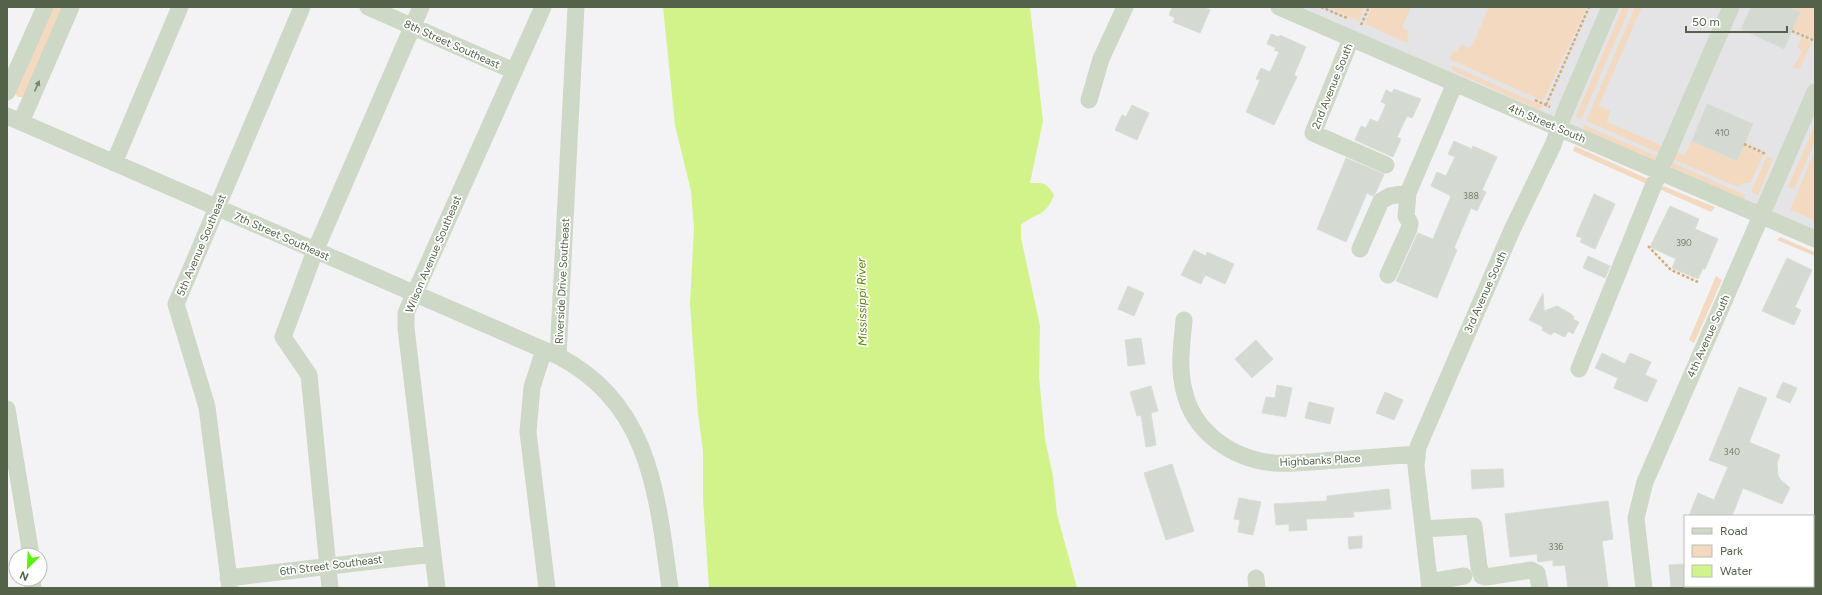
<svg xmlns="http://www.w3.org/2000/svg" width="1822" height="595" font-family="Figtree,sans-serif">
<rect width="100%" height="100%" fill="#f3f2f5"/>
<path fill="#e4e4e6" d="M1301,7h514v225l-272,-119z"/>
<path fill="#f3d9c0" d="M51,7h13l-40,90h-6l-3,-4z
M1328,7h36l-5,14z
M1372,7h39l-9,21 7,3 -2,5 2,2 -2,5 -42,-19z
M1489,7h98l-44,94 -94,-42 4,-8 4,1 4,-8 7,4 4,-2z
M1623,7h7l-49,113 -5,-4z
M1635,7h7l-43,98 11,6 -3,11 58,25 -3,7 -76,-33z
M1790,7h25v28l-2,4 -20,-10 7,-17z
M1802,37l10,5 -13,28 -6,-3 9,-15v-2l-5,-2z
M1451,65l92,41 -4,4 -86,-39z
M1584,125l77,33 -6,3 -72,-31z
M1815,125v16l-21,48 -6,-2z
M1691,141l46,20 7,-15 20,8 -14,29h-6l-6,4 -68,-29 3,-7 12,4z
M1575,146l73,33 1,6 -76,-34z
M1815,151v69l-25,-10z
M1767,156l6,3 -15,36 -7,-3z
M1669,161l76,34 -1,4 -73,-32z
M1663,186l52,21 -4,5 -52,-23z
M1780,237l35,15v4l-38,-16z
M1716,276l6,4 -28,63 -5,-3z"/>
<path fill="#d2f38a" d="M663,7h367l13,114 -13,62c14,0 16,-1 24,12 -9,23 -17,16 -33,30v13l19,88 -1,51 6,62 8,37 4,38 20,74h-368l-6,-89v-48l-5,-37 -8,-110 4,-75 -3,-38 -16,-66z"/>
<path fill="#d4dad1" stroke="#d8ded6" d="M1172,7h31l7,3 -10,23 -27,-11 2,-4 -6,-3z
M1751,7h39l10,5 -16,37 -43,-20z
M1271,34l8,3 1,-2 26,12 -12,28 3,2 -23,48 -28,-13 14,-32 -4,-1 5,-11 9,4 9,-20 -5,-2 2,-2 -9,-4z
M1394,89l27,10 -9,19 -5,-2 -10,21 4,2 -8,18 -38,-17 6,-14 5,2 4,-9 8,3 8,-18 -5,-2 5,-12 6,3z
M1707,104l46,20 -16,37 -45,-20z
M1132,105l17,8 -12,27 -22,-10 7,-15 4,2z
M1454,141l18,8 1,-3 24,11 -15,33 4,2 -9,19 -6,-3 -17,40 3,2 -20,48 -41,-17 22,-48 15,6 18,-43 -20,-10 6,-14 9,4 9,-19 -7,-3z
M1346,158l38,16 -8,18 -3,4 -6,-3 -21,49 -29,-13z
M1594,194l21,10 -20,45 -15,-7 2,-4 -6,-2z
M1670,206l29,13 -4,10 23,10 -13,30 -2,-1 -5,11 -26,-11 4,-9 -26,-12z
M1194,250l12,6 1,-4 27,12 -9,20 -20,-9 -4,9 -20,-9z
M1588,256l22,10 -5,12 -22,-10z
M1787,258l25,12 -17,37 6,3 -7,15 -32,-14z
M1128,286l16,7 -10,23 -16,-7z
M1543,293l1,18 13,-5 14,8 3,3 -1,2 6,3 -6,12 -5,-3 -3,6 -11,-5 -3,3 -9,-5 1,-3 -14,-7z
M1141,338l4,26 -17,2 -3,-26z
M1256,340l17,19 -21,19 -17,-19z
M1602,353l23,11 5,-11 21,9 -6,13 12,5 -10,22 -33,-14 4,-10 -23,-10z
M1783,382l14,6 -7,15 -14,-6z
M1277,385l15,3 -6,29 -24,-4 4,-16 9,1z
M1151,386l7,25 -7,2 5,32 -10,2 -5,-32 -4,1 -7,-24z
M1739,387l28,11 -18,44 31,13 -3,8 1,12 2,4 10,9 -8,16 -39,-16 -11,28h-43l9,-23 16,7 14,-33 -19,-7z
M1385,392l18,8 -9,20 -18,-7z
M1309,402l25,6 -4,16 -25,-6z
M1172,464l22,67 -28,9 -22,-67z
M1503,469l1,18 -32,2 -1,-19z
M1389,489l2,20 -38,3 1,5 -48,2 1,11 -18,1v-7l-13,1 -2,-21 53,-3v-5z
M1239,498l22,4 -8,33 -15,-3 2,-12 -6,-1z
M1608,501l5,38 -11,2 6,47h-40l-3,-23 -12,1v-6l-15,2 -1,-8 -27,3 -5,-43z
M1362,536v12l-13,1 -1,-12z
M1685,564v24h-14l-2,-23z"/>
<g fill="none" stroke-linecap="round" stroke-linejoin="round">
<path stroke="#d4af75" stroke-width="2.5" stroke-dasharray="3 2" stroke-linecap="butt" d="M1321,7l26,11
M1361,25l8,-18
M1792,31l23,10
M1535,100l15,7
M1546,105l43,-98
M1744,144l22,10
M1648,246l23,24 27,12"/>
<path stroke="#cdd8c6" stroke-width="17" d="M368,7l146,64
M1279,7l536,232
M1351,39l-38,94 73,32
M7,92l38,-85
M1089,100l12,-41 24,-52
M7,116l551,240c93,48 99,139 112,232
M21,122l50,-115
M114,163l66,-156
M1360,249l21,-48 9,-5 18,-3
M1388,275l21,-46 1,-6 -4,-7 2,-23 47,-110
M1184,320c-2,23 -6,47 0,70 9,42 48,69 90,73 21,1 43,-2 64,-3 26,-2 52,-4 79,-6
M544,350l-12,37 -4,45 19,156
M558,356l18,-349
M1579,369l73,-180 79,-182
M7,409l24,146
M1423,529l51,-3 5,41 3,9 4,1 45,-7 6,3 3,15
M228,578l205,-24
M1256,578l1,10
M32,579l1,9
M1429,582l35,-6
M230,588l-23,-181 -31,-103 126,-297
M330,588l-21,-213 -26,-38 32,-86 106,-244
M437,588l-31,-260v-15l137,-306
M1430,588l-14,-122 2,-19 94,-217 41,-85 11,-31 46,-107
M1644,588l-8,-70 9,-36 170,-390"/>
</g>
<defs><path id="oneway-solid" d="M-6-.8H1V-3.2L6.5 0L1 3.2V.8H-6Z"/></defs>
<use fill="#78856e" href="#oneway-solid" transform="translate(37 86) rotate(-66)"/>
<g text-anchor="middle" stroke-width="3.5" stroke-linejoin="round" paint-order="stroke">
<g font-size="9" fill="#73806a">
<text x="1722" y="136">410</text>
<text x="1471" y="199">388</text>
<text x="1684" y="246">390</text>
<text x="1732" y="455">340</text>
<text x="1556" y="550">336</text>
</g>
<g font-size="11" fill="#536248" stroke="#fff">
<text transform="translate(452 44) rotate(24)" y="4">8th Street Southeast</text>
<text transform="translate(1332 86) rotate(-68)" y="4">2nd Avenue South</text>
<text transform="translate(1547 123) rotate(23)" y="4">4th Street South</text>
<text transform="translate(282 236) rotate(24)" y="4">7th Street Southeast</text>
<text transform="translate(201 245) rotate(-67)" y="4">5th Avenue Southeast</text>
<text transform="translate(433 254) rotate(-67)" y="4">Wilson Avenue Southeast</text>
<text transform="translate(562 281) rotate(-87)" y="4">Riverside Drive Southeast</text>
<text transform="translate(1485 292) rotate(-66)" y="4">3rd Avenue South</text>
<text transform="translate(1708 336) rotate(-66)" y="4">4th Avenue South</text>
<text transform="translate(1320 460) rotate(-3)" y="4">Highbanks Place</text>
<text transform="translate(331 565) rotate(-7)" y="4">6th Street Southeast</text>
</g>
<g font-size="12" font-style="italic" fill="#5a8007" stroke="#fff">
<text transform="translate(862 302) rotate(-91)" y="4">Mississippi River</text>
</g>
</g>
<rect width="1822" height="595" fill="none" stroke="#536248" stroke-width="16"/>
<rect x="1684" y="515" width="130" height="72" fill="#ffffff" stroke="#bac0b6"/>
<rect x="1692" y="528" width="20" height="6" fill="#cdd8c6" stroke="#bac0b6"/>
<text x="1720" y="535" font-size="12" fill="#536248">Road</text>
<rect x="1692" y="545" width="20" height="12" fill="#f3d9c0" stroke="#bac0b6"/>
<text x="1720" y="555" font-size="12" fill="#536248">Park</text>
<rect x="1692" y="565" width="20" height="12" fill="#d2f38a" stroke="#bac0b6"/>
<text x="1720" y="575" font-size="12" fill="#536248">Water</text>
<g transform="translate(28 567) rotate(204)"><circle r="19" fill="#ffffff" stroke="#bac0b6"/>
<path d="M0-3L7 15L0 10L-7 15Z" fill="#5af30e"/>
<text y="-6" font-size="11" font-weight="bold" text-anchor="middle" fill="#536248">N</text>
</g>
<path d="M1686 26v6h101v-6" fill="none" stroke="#536248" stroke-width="2"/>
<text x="1692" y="26" font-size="12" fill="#536248" stroke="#ffffff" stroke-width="3" paint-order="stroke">50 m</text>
</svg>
